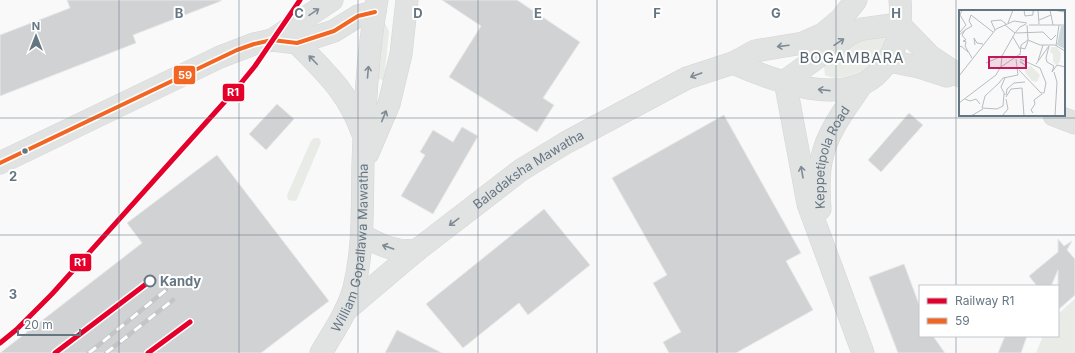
<svg xmlns="http://www.w3.org/2000/svg" width="1075" height="353" font-family="Inter,sans-serif">
<rect width="100%" height="100%" fill="#f9f9f9"/>
<path fill="#e8ebe6" d="M383,20l6,11 -5,50 -7,-3z
M884,37l2,5c-3,6 -7,14 -11,19 -11,11 -36,22 -50,14l-1,-9 22,-23z
M314,138h5l2,4 -24,57 -2,2 -7,-1 -1,-5 24,-54z
M1075,299v54h-39l7,-17h15v-22z"/>
<path fill="#d0d2d3" stroke="#e8e8e8" d="M67,0h154v1l-88,34 3,8 -136,53v-61l70,-27z
M442,0h75l63,42 -37,56 11,7 -17,27 -88,-55 32,-51z
M277,104l17,15 -28,31 -17,-16z
M909,113l14,12 -42,47 -13,-12z
M724,115l77,138 -15,8 27,49 -77,43h-67l-6,-11 18,-10 -28,-49 14,-8 -55,-97z
M462,127l16,9 -45,78 -32,-18 24,-41 -5,-3 13,-22 20,12z
M217,155l112,146 -68,52h-261l142,-110 -15,-20z
M544,209l46,56 -62,50 -9,-12 -56,45 -37,-44z
M1058,239l6,7 8,-5 -5,9 8,9v36l-17,15v-40l-7,16h-14l-8,-10 29,-24z
M904,264l16,43v29h13l12,17h-47l-29,-76z
M397,330l45,23h-57z
M1005,336h22l-6,17h-23z"/>
<g fill="none" stroke-linecap="round" stroke-linejoin="round">
<g stroke="#d5d6d7" stroke-width="23">
<g id="secondary">
<path d="M899,24l31,32 30,20"/>
<path d="M889,61l30,6 28,9"/>
<path d="M733,63c27,12 67,27 97,27 53,1 74,-43 70,-90"/>
<path d="M785,81l23,123 55,149"/>
<path d="M785,81l65,-47 12,-5 37,-5"/>
<path d="M1054,115l21,8"/>
<path d="M0,163l220,-106 34,-13 18,-4"/>
<path id="s1" d="M820,209c-1,-17 -2,-35 2,-52 6,-27 25,-50 40,-73"/>
<path id="s2" d="M345,311l72,-61 104,-80 46,-28 120,-64 46,-15 22,-12 48,-8 20,-9 18,-15 15,-19"/>
</g>
</g>
<g stroke="#d5d6d7" stroke-width="23">
<g id="primary">
<path d="M272,40l25,3 37,-12 24,-15 17,-4"/>
<path d="M272,40l60,-40"/>
<path d="M297,43c28,29 51,49 65,89"/>
<path d="M368,153l21,-49 12,-50 6,-54"/>
<path d="M362,235c18,10 34,18 55,15"/>
<path id="s3" d="M321,353c12,-21 27,-42 33,-65 10,-41 8,-83 9,-124 2,-55 4,-110 14,-164"/>
</g>
</g>
<use href="#secondary" stroke="#e1e2e2" stroke-width="22"/>
<use href="#primary" stroke="#e1e2e2" stroke-width="22"/>
<g stroke="#c3c5c6" stroke-width="4.5">
<path id="rail" d="M55,353l95,-72
M89,353l77,-63
M106,353l67,-53
M148,353l42,-31"/>
</g>
<use href="#rail" stroke="#fff" stroke-width="3" stroke-dasharray="9" stroke-linecap="butt"/>
<g stroke="#fff" stroke-width="7">
<path id="bus-1" d="M0,163l237,-113 17,-6 18,-4 25,3 37,-12 24,-15 17,-4"/>
</g>
<use href="#bus-1" stroke="#f26522" stroke-width="4"/>
<g stroke="#fff" stroke-width="8">
<path id="rail-1" d="M0,343l16,-13 36,-36 185,-206 18,-22 45,-66
M55,353l95,-72
M148,353l42,-31"/>
</g>
<use href="#rail-1" stroke="#e4002b" stroke-width="5"/>
</g>
<defs><path id="oneway-shaft" d="M-6 0H5M1.5-3L5.5 0L1.5 3" fill="none" stroke-width="1.6" stroke-linecap="round" stroke-linejoin="round"/></defs>
<g stroke="#7e8c96">
<use href="#oneway-shaft" transform="translate(314 12) rotate(-34)"/>
<use href="#oneway-shaft" transform="translate(839 42) rotate(-34)"/>
<use href="#oneway-shaft" transform="translate(783 46) rotate(173)"/>
<use href="#oneway-shaft" transform="translate(313 60) rotate(-134)"/>
<use href="#oneway-shaft" transform="translate(368 72) rotate(-85)"/>
<use href="#oneway-shaft" transform="translate(696 75) rotate(160)"/>
<use href="#oneway-shaft" transform="translate(824 90) rotate(-174)"/>
<use href="#oneway-shaft" transform="translate(384 116) rotate(-68)"/>
<use href="#oneway-shaft" transform="translate(802 172) rotate(-100)"/>
<use href="#oneway-shaft" transform="translate(454 222) rotate(143)"/>
<use href="#oneway-shaft" transform="translate(388 247) rotate(-161)"/>
</g>
<path fill="none" stroke="#657683" stroke-width="1" stroke-opacity="0.55" d="M119,0v353M239,0v353M358,0v353M478,0v353M597,0v353M717,0v353M836,0v353M956,0v286M0,118h1075M0,235h1075M956,336v17"/>
<circle fill="#657683" stroke="#fff" stroke-width="1.5" cx="25" cy="151" r="3.5"/>
<circle fill="#fff" stroke="#657683" stroke-width="2" cx="150" cy="281" r="5.5"/>
<g text-anchor="middle" stroke-width="4" stroke-linejoin="round" paint-order="stroke">
<g font-size="13" fill="#657683" stroke="#fff">
<text dy="5" stroke="none"><textPath href="#s1" startOffset="54">Keppetipola Road</textPath></text>
<text dy="5" stroke="none"><textPath href="#s2" startOffset="232">Baladaksha Mawatha</textPath></text>
<text dy="5" stroke="none"><textPath href="#s3" startOffset="112">William Gopallawa Mawatha</textPath></text>
</g>
<g font-size="13" font-weight="bold" fill="#657683" stroke="#fff" text-anchor="start">
<text x="160" y="286">Kandy</text>
</g>
<g font-size="15" letter-spacing="1" fill="#57646e" stroke="#fff">
<text x="852" y="63">BOGAMBARA</text>
</g>
</g>
<g transform="translate(959 10)">
<rect width="106" height="106" fill="#f9f9f9"/>
<path d="M92,37h6l4,6 -1,9 -4,3 -3,-4v-7l-3,-2zM72,56l9,9 -3,7 -5,-1 -7,-9v-5z" fill="#e8ebe6"/>
<path d="M102,16h4v23l-8,-4z" fill="#ced6d9"/>
<path fill="none" stroke="#b5bdc3" stroke-width="1" d="M65,0l1,6 8,-1v-4l4,-1M79,0l1,14M91,0l3,15M94,0l12,2M80,10l12,-5M49,13l5,-13M46,15l10,8M68,15l1,15M70,15h36M6,20l7,-4 -3,-5 2,-6 22,17M36,20l-4,-9 10,-1 5,4M1,22l6,-7 -6,-10 2,-5M57,23l27,-1 8,8 5,-5M0,25l6,-5 -3,5 4,5 -3,1 3,1 -1,4 7,12M54,27l7,12M69,30l12,5h15l10,6M16,35l-1,-7 3,5 6,1M90,36l-3,12 1,4 7,4 -2,6 5,-7 8,2M97,36l3,-21M0,38l2,-2 7,6M62,38l4,1 3,-8M61,45l1,-10 7,-5M79,51l5,-16M61,52l5,3 -5,-4M27,53l16,-7M77,54l13,-18M42,57l19,-13M60,60l22,23h3l2,-10 -6,-15 -20,-9M95,62l3,10 -2,34M0,66l37,-47 18,-8 13,2M46,68l-4,9 4,8M41,72l-15,14 -3,12 15,1 6,-3 1,-12M40,73l4,-5 15,-3 -2,-16M47,85l1,-6 7,-6 11,-1M47,87l5,-8 11,-1 2,28M6,89l5,2 6,-2 4,5M0,93l37,-28 5,-9 1,-10 13,-23 5,-6 6,-3M74,103l-2,-3 4,-6 -1,-4 8,-6M12,106l12,-7M43,106l6,-7 -2,-10"/>
<path fill="#c2185b" fill-opacity="0.15" stroke="#c2185b" stroke-width="2" d="M30,47h37v11h-37z"/>
<rect width="106" height="106" fill="none" stroke="#657683" stroke-width="2"/>
</g>
<g font-size="13" text-anchor="middle" font-weight="bold" fill="#657683" stroke="#fff" stroke-width="4" stroke-linejoin="round" paint-order="stroke">
<text x="179" y="18">B</text>
<text x="299" y="18">C</text>
<text x="418" y="18">D</text>
<text x="538" y="18">E</text>
<text x="657" y="18">F</text>
<text x="776" y="18">G</text>
<text x="896" y="18">H</text>
<text x="13" y="181">2</text>
<text x="13" y="299">3</text>
</g>
<g stroke="#fff" stroke-width="1.5">
<rect x="173" y="65" width="23" height="20" rx="4" fill="#f26522"/>
<rect x="222" y="83" width="23" height="19" rx="4" fill="#e4002b"/>
<rect x="69" y="253" width="23" height="19" rx="4" fill="#e4002b"/>
</g>
<g font-size="11" text-anchor="middle" font-weight="bold" fill="#fff">
<text x="185" y="79">59</text>
<text x="233" y="96">R1</text>
<text x="80" y="266">R1</text>
</g>
<rect x="919" y="285" width="140" height="52" fill="#ffffff" stroke="#c1c8cd"/>
<rect x="927" y="298" width="20" height="6" fill="#e4002b" stroke="#c1c8cd"/>
<text x="955" y="305" font-size="12" fill="#657683">Railway R1</text>
<rect x="927" y="318" width="20" height="6" fill="#f26522" stroke="#c1c8cd"/>
<text x="955" y="325" font-size="12" fill="#657683">59</text>
<g transform="translate(36 36)" stroke="#ffffff" stroke-width="3" paint-order="stroke">
<path d="M0-3L7 15L0 10L-7 15Z" fill="#657683"/>
<text y="-6" font-size="11" font-weight="bold" text-anchor="middle" fill="#657683">N</text>
</g>
<path d="M18 329v6h62v-6" fill="none" stroke="#657683" stroke-width="2"/>
<text x="24" y="329" font-size="12" fill="#657683" stroke="#ffffff" stroke-width="3" paint-order="stroke">20 m</text>
</svg>
